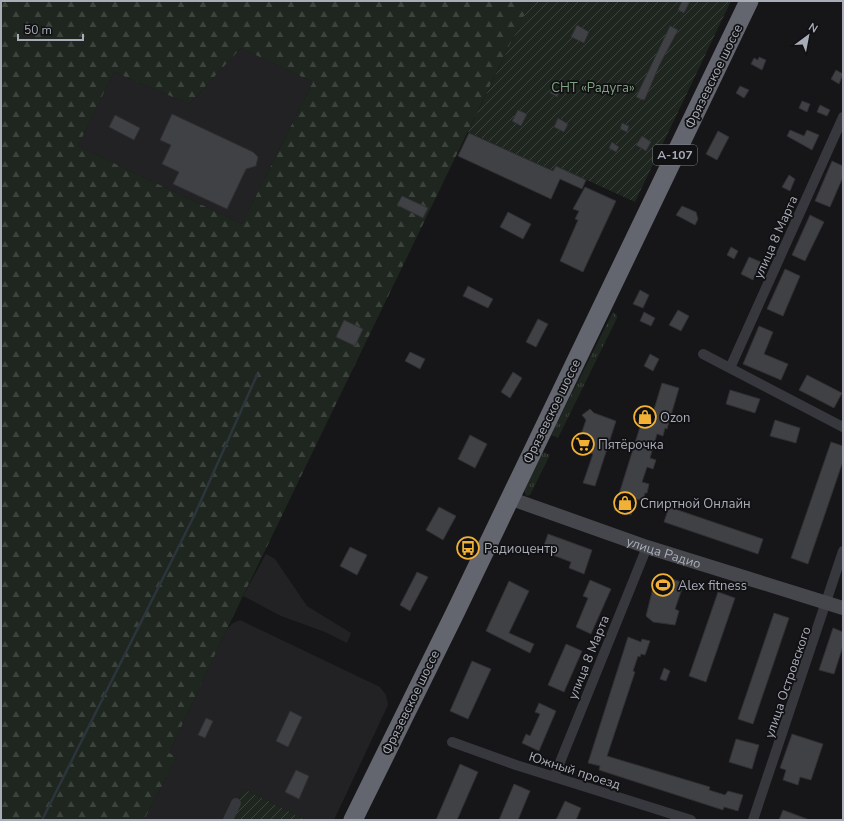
<svg xmlns="http://www.w3.org/2000/svg" width="844" height="821" font-family="'Nunito Sans',sans-serif">
<defs>
<pattern id="grass-tufts" width="24" height="20" patternUnits="userSpaceOnUse"><rect width="24" height="20" fill="#1e261f"/><path d="M3 7l-1-3M5 7V3M7 7l1-3M15 17l-1-3M17 17v-4M19 17l1-3" fill="none" stroke="#3c433d"/></pattern>
<pattern id="forest-firs" width="22" height="20" patternUnits="userSpaceOnUse"><rect width="22" height="20" fill="#1e261f"/><path d="M5 1l3.5 6h-7zM16 11l3.5 6h-7z" fill="#3c433d"/></pattern>
<pattern id="garden-furrows" width="10" height="10" patternUnits="userSpaceOnUse"><rect width="10" height="10" fill="#1e261f"/><path d="M-1 1l2-2M0 10L10 0M9 11l2-2" fill="none" stroke="#3c433d"/></pattern>
</defs>
<rect width="100%" height="100%" fill="#161618"/>
<path fill="#222225" d="M241,48l72,34 -71,142 -164,-78 36,-74 75,32z
M266,554l9,5 32,47 44,27 -4,10 -22,-11 -44,-16 -38,-20z
M240,620l140,67 6,8 2,10 -54,115h-28l-62,-31 -16,31h-84l33,-63 -8,-4 58,-124 6,-6z"/>
<path fill="url(#grass-tufts)" d="M613,312l3,2 1,4 -59,120 -7,-3z
M543,452l7,3 -20,40 -4,1 -2,-7z"/>
<path fill="url(#forest-firs)" fill-rule="evenodd" d="M1,1h530l-304,628 -58,124 8,4 -33,63h-143zM241,48l72,34 -71,142 -164,-78 36,-74 75,32z"/>
<path fill="url(#garden-furrows)" d="M531,1h200l-96,201 -79,-36 -3,5 -85,-39z
M244,789l62,31h-78z"/>
<g fill="none" stroke-linecap="round" stroke-linejoin="round">
<path stroke="#2c353c" stroke-width="2.5" d="M42,820l153,-306 62,-139"/>
</g>
<path fill="#404145" stroke="#303034" d="M682,1h8l-6,12 -6,-3z
M577,25l12,7 -5,11 -13,-6z
M670,26l8,4 -19,36 -14,33 -2,1 -7,-3z
M759,57l7,3 -4,10 -11,-6 3,-6 4,2z
M836,70l7,4 -4,10 -8,-5z
M740,86l9,4 -5,8 -8,-5z
M553,88l7,3 -3,6 -7,-4z
M802,101l8,3 -3,8 -8,-4z
M820,105l10,5 -3,6 -10,-4z
M518,110l9,4 -6,12 -9,-5z
M172,114l81,38 5,5 -2,9 -10,3 -19,40 -54,-25 6,-12 -17,-8 9,-19 -11,-5z
M115,115l25,13 -6,12 -25,-13z
M558,118l10,6 -4,8 -10,-5z
M622,123l7,3 -2,6 -7,-3z
M790,130l14,6 3,-6 12,5 -7,15 -25,-14z
M718,131l11,6 -12,23 -11,-6z
M469,133l84,38 3,-5 30,14 -4,9 -22,-10 -9,20 -93,-43z
M642,136l9,6 -5,9 -10,-6z
M612,142l7,5 -3,5 -7,-4z
M832,161l11,5v11l-13,30 -15,-6z
M789,175l6,4 -5,12 -8,-4z
M585,187l31,14 -33,71 -23,-11 18,-41 -3,-1 4,-8 -6,-2z
M402,196l26,12 -5,10 -26,-13z
M682,206l14,6 2,7 -3,6 -19,-10z
M508,212l23,12 -8,15 -23,-12z
M810,215l14,7 -19,39 -13,-6z
M731,247l7,4 -4,8 -7,-4z
M749,257l12,5 -8,18 -12,-6z
M785,269l15,7 -17,40 -16,-7z
M468,286l25,13 -5,9 -25,-12z
M640,290l9,5 -6,13 -10,-4z
M678,310l11,6 -8,15 -12,-6z
M644,312l11,6 -4,8 -11,-5z
M538,319l10,5 -12,23 -10,-5z
M344,320l19,9 -8,17 -19,-9z
M759,326l14,6 -9,22 24,10 -7,16 -38,-16z
M410,352l15,7 -5,10 -15,-8z
M650,354l9,5 -6,12 -9,-5z
M513,372l9,6 -12,20 -9,-6z
M807,375l35,18 -8,15 -35,-18z
M662,383l17,5 -12,41 -2,-1 -2,8 -6,-2 -7,24 6,2 -3,9 -6,-2 -5,15 7,2 -2,9h-2l-2,8 -7,-2 -5,16 -17,-5 30,-96 8,2z
M730,390l30,9 -5,14 -29,-9z
M590,409l4,4 22,8 -21,65 -12,-3 10,-29 -11,-3 -5,2 -4,-2 5,-8 8,-23 -4,-5z
M775,420l25,8 -4,15 -26,-7z
M470,435l17,9 -12,24 -17,-9z
M831,442l12,4v15l-35,103 -17,-6z
M439,507l17,9 -13,24 -17,-10z
M669,507l94,32 -5,15 -94,-32z
M548,534l44,16 -8,24 -15,-6 2,-6 -29,-11z
M350,547l17,8 -10,20 -17,-9z
M417,572l11,5 -18,34 -10,-6z
M660,575l24,8 -9,26 4,2 -4,14 -22,-3 -7,-6 7,-28z
M590,580l21,9 -20,45 -15,-7 12,-29 -5,-2z
M509,581l20,10 -20,42 25,11 -4,9 -44,-22z
M718,592l17,6 -29,84 -17,-6z
M774,613l15,5 -36,106 -15,-5z
M833,628l10,4v14l-9,28 -15,-4z
M628,637l13,5 1,-3 8,2 -5,14 -4,-1 -1,3 -2,-1 -5,15 2,1 -28,84 103,31 -1,3 16,5 3,-4 15,4 -5,16 -14,-4 -1,3 -124,-40 1,-4 -12,-3z
M566,644l16,7 -18,41 -16,-7z
M472,661l19,8 -23,50 -18,-8z
M664,668l6,3 -4,10 -6,-2z
M539,703l17,8 -17,40 -17,-8 4,-9 4,2 10,-22 -5,-2z
M290,711l12,6 -14,30 -12,-6z
M206,718l7,3 -8,17 -7,-3z
M792,734l31,10 -12,36 -11,-3 -2,8 -15,-5 3,-10 -6,-2z
M736,739l23,6 -7,24 -23,-7z
M460,764l18,8 -21,48h-21z
M296,770l13,6 -10,23 -14,-7z
M514,784l16,7 -12,29h-19z
M565,801l16,7 -5,12h-20z
M783,810l24,9v1h-28z"/>
<g fill="none" stroke-linecap="round" stroke-linejoin="round">
<path stroke="#37383d" stroke-width="10" d="M703,354l140,73
M730,368l113,-251
M452,742l64,23 175,55
M554,777l93,-230
M228,820l8,-17
M753,820l90,-269"/>
<path stroke="#45474d" stroke-width="14" id="s1" d="M509,498l138,49 196,61"/>
<path stroke="#63666e" stroke-width="19" d="M353,820l101,-205 295,-614"/>
</g>
<defs>
<g id="shop-ring" transform="scale(1.15)"><circle r="9.5" fill="#111113" stroke="#f2b134" stroke-width="1.5"/><path d="M-5-2.5h2.3a2.7 3.5 0 0 1 5.4 0H5L5.5 6h-11ZM-1.5-2.5h3a1.5 2.3 0 0 0-3 0Z" fill="#f2b134"/></g>
<g id="supermarket-ring" transform="scale(1.15)"><circle r="9.5" fill="#111113" stroke="#f2b134" stroke-width="1.5"/><path d="M-6-5.5h2.5l.6 2H6L4.5 2H-2.5L-4.4-4H-6ZM-1.5 3.2a1.3 1.3 0 1 0 .1 0ZM3 3.2a1.3 1.3 0 1 0 .1 0Z" fill="#f2b134"/></g>
<g id="bus-ring" transform="scale(1.15)"><circle r="9.5" fill="#111113" stroke="#f2b134" stroke-width="1.5"/><path d="M-5-6H5V4H4V6H2V4H-2V6H-4V4H-5ZM-3.5-4V0h7V-4ZM-3.5 1.2v1.5H-2V1.2ZM2 1.2v1.5H3.5V1.2Z" fill="#f2b134"/></g>
<g id="stadium-ring" transform="scale(1.15)"><circle r="9.5" fill="#111113" stroke="#f2b134" stroke-width="1.5"/><path d="M0-5a6.5 5 0 1 0 0 10a6.5 5 0 1 0 0-10ZM-3.5-1.8h7v3.6h-7Z" fill="#f2b134"/></g>
</defs>
<g fill-rule="evenodd">
<use href="#shop-ring" x="645" y="417"/>
<use href="#supermarket-ring" x="583" y="444"/>
<use href="#shop-ring" x="625" y="503"/>
<use href="#bus-ring" x="468" y="548"/>
<use href="#stadium-ring" x="663" y="585"/>
</g>
<g text-anchor="middle" stroke-width="3.5" stroke-linejoin="round" paint-order="stroke">
<rect fill="#111113" stroke="#7b7e86" stroke-width="1" x="653" y="145" width="44" height="20" rx="3"/>
<g font-size="12" font-weight="bold" fill="#a8adb8">
<text x="675" y="159">А-107</text>
</g>
<g font-size="13" fill="#a8adb8" stroke="#111113">
<text transform="translate(713 76) rotate(-64)" y="5">Фрязевское шоссе</text>
<text transform="translate(775 237) rotate(-66)" y="5">улица 8 Марта</text>
<text transform="translate(551 411) rotate(-64)" y="5">Фрязевское шоссе</text>
<text dy="5" stroke="none"><textPath href="#s1" startOffset="164">улица Радио</textPath></text>
<text transform="translate(588 657) rotate(-68)" y="5">улица 8 Марта</text>
<text transform="translate(787 682) rotate(-71)" y="5">улица Островского</text>
<text transform="translate(410 702) rotate(-64)" y="5">Фрязевское шоссе</text>
<text transform="translate(575 770) rotate(18)" y="5">Южный проезд</text>
</g>
<g font-size="13" fill="#7fa381" stroke="#111113">
<text x="593" y="92">СНТ «Радуга»</text>
</g>
<g font-size="13" fill="#a8adb8" stroke="#111113" text-anchor="start">
<text x="660" y="422">Ozon</text>
<text x="598" y="449">Пятёрочка</text>
<text x="640" y="508">Спиртной Онлайн</text>
<text x="484" y="553">Радиоцентр</text>
<text x="678" y="590">Alex fitness</text>
</g>
</g>
<rect width="844" height="821" fill="none" stroke="#a8adb8" stroke-width="4"/>
<g transform="translate(808 36) rotate(32)" stroke="#111113" stroke-width="3" paint-order="stroke">
<path d="M0-3L7 15L0 10L-7 15Z" fill="#a8adb8"/>
<text y="-6" font-size="11" font-weight="bold" text-anchor="middle" fill="#a8adb8">N</text>
</g>
<path d="M18 34v6h65v-6" fill="none" stroke="#a8adb8" stroke-width="2"/>
<text x="24" y="34" font-size="12" fill="#a8adb8" stroke="#111113" stroke-width="3" paint-order="stroke">50 m</text>
</svg>
